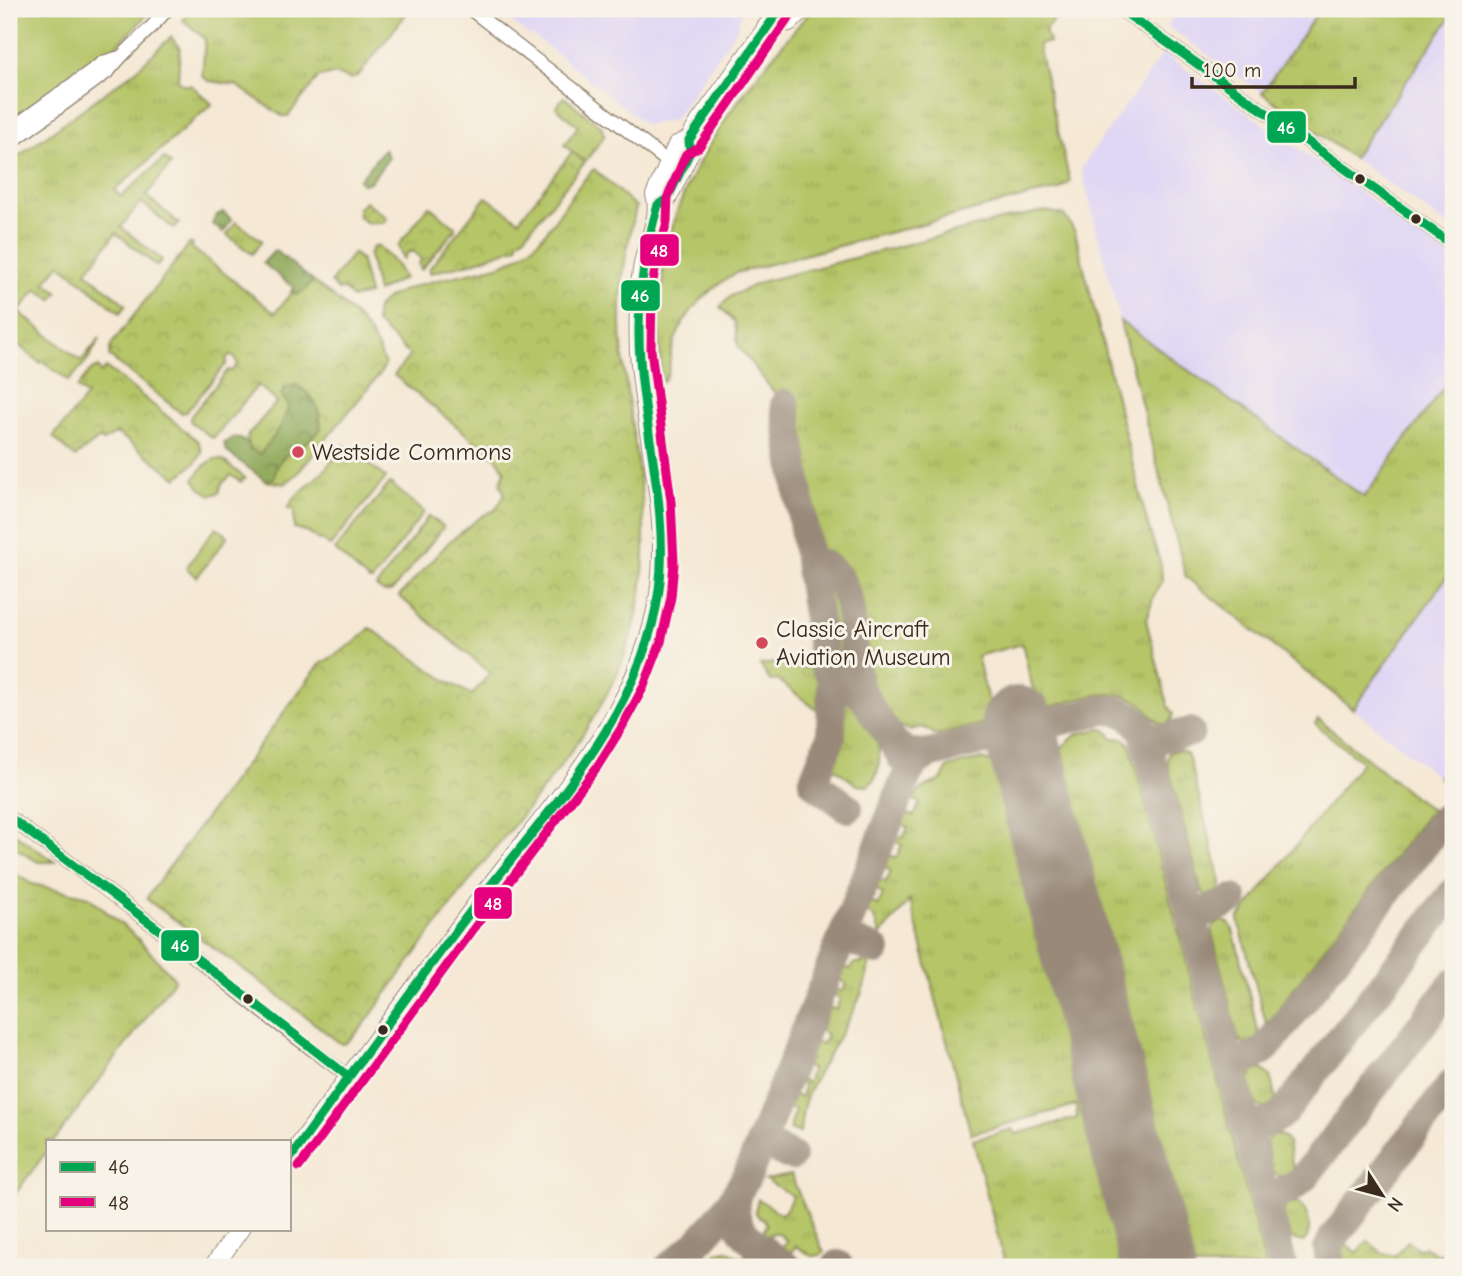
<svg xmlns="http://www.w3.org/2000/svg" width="1462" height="1276" font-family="'Comic Neue',sans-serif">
<defs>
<pattern id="grass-tufts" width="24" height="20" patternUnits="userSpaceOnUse" patternTransform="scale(1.75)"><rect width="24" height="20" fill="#b5c568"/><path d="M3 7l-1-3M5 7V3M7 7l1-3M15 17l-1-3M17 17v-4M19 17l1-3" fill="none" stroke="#9da95a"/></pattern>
<pattern id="forest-crowns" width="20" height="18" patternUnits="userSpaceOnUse" patternTransform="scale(1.75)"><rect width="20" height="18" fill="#90aa5c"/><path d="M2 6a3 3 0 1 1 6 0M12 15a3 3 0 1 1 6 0" fill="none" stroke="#778b4b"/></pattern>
<pattern id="park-crowns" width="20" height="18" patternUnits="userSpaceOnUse" patternTransform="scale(1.75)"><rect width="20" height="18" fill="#b5c568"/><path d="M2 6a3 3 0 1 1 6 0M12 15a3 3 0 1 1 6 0" fill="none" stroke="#9da95a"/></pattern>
<pattern id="garden-furrows" width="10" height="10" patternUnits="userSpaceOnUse" patternTransform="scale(1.75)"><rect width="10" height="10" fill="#b5c568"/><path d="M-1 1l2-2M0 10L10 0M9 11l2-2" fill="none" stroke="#9da95a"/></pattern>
</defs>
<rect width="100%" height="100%" fill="#f7f3e8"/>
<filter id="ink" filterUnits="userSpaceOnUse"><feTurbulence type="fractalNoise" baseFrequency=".0143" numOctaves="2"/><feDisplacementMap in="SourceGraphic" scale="14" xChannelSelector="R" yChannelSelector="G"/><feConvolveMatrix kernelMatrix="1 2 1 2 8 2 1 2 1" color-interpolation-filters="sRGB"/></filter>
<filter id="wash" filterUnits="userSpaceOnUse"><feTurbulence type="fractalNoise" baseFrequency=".00686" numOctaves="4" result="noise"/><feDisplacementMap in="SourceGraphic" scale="28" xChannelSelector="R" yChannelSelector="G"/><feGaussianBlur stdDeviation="1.57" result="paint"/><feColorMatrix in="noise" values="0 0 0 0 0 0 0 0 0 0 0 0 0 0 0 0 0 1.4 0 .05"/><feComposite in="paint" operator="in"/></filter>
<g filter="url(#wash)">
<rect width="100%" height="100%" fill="#f5e8d4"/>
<path fill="#dfd5f5" d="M495,9h247l-5,20 -63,91 -28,5 -113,-90 -2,2z
M1179,9h141l-58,84 -95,-67z
M1453,14v215l-100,-71z
M1163,53l290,205v116l-89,123 -244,-176 -39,-153z
M1453,568v187l-15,22 -85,-68z"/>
<path fill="url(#grass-tufts)" stroke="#787843" stroke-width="2" d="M192,9h218l-51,66 -8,4 -16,-5 -16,3 -31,39h-6l-46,-31 -27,-4 -7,-5 3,-37 -22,-19z
M812,9h250l-17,21 4,12 -11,3 32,137 -11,8 -23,4 -300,79c-31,18 -56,43 -65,80 -3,11 0,22 -9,30l-5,-78c1,-8 5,-13 6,-20 1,-6 -1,-10 -1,-16 1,-10 4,-22 7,-31 23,-90 86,-160 143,-229z
M1320,9h133v5l-100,144 -91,-65z
M171,37l9,11 -2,32 5,5h8l21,19 -97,86 6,7 43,-39 7,6 -25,32 33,27 -5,6 -33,-27 -20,25 41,33 -5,6 -41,-33 -30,39 40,33 -6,8 -60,-49 -15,18 13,10 -6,8 -15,-11 -18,23 62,49 19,-23 -11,20 -20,23 -27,-20 -2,2 -31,-26v-174l126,-92z
M564,97l39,31 -1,3 3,4 -20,27 -21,-17 14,-19 -22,-19z
M1045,211l19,4 11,17 73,294 13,39 1,17 -7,11 -9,27 22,86 5,8 -2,6 -7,5c-12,-4 -14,-15 -24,-22 -28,-19 -61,-3 -91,4 -19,-3 -21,-46 -27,-63l-45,12 14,57 -5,10 -45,11 -5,1 -13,-8 -14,3 -17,-8 -14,-17 -13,-23 -13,-96c-9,-17 -25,-25 -34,-40l-12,-95 -7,-35 -7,-14 -19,-11 -35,-45 -3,-24 -15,-15 11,-11 30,-14 240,-62z
M236,222l26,19 -10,13 -25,-19z
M378,246l17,17 9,15 -27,14 -8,-37 3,-7z
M353,253l8,7 8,34 -17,4 -8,-9 -6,1 -7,-8z
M1120,321l244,176 89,-123v194l-100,141 -167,-132z
M344,445l42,33 -56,68 -9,-7 -2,1 -12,-8 -13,-4v-18l-6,-2 7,-11 29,-26z
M390,483l34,29 -52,69h-3l-34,-31z
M429,516l14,10v2l-50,62c-8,4 -11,2 -17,-3z
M821,570l12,8 6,13 13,86 -10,-6 -7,-9z
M784,662l4,7 24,-2c15,11 14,35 11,51l-1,-4 -44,-34 -8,1 -10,-16z
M842,694c29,9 52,71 26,92l-11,-1 -27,-20 9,-27z
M1318,719l113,91 -151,196 3,9 -8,10 -4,1 -5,-3 -28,-104 124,-157 -47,-38z
M1101,729l5,1 7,8 12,1 5,6 136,522h-82l-103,-400 -18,-85c6,-11 7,-15 -2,-25l1,-10 15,-13z
M1178,750l9,3 2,5 32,124 -1,8 -8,6 -7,-1 -4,-5 -34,-128 2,-9z
M1453,755v34l-15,-12z
M982,759l14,5 5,9 -3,12 16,12 119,470h-131l2,-7 -31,-120 40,-11 2,5 62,-16 -1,-13 -105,29 -61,-234 -29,35 -8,-19 -7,-4 4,-10 8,3 5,-11 -8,-5 4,-9 7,2 5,-11 -6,-3 5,-13 6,3 6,-13 -7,-4 3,-5 5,2 5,-10 -6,-5 5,-9 7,2 6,-13 -8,-4 9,-10 21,-10 6,-12z
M9,830l46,32h-17l-29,-18z
M9,870l23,14 57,13 46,39 40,43 -121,162h-7v10l-38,51z
M1222,921l7,2 4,7 25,100v7l-8,7 -9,-2 -3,-5 -26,-104 1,-8z
M866,959l3,6c-6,46 -45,88 -62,131 -5,12 -6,25 -7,37l-10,-4 5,-19 -6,-4 5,-11 7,2 3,-11 -5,-4 1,-3 7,4 5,-13 -6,-4 9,-24 7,2 5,-9 -7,-6 8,-21 8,1 4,-10 -6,-6 2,-4 6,3 4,-8 -7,-5 5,-12 7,2 4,-6h7z
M1262,1069l8,7 6,22 -5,9 -7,2 -8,-4 -7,-25 4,-9z
M1274,1134l9,2 5,7 5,25 -8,8h-6l-7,-5 -6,-29z
M791,1175l33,78c-14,8 -17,-1 -28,-7l-6,8 -8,-6 5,-7 -9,-8h-5l-5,4 -6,-5 5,-7 -3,-6 -4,-1 -5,-6 3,-13 23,15 4,-3 8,-15 -27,-16z
M1297,1202c12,7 17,31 6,40l-12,-3 -8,-27 4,-8z
M1368,1241l13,11 14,4 13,-15 10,8 7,-2 13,8 15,-9v21h-111c-4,-10 -6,-16 1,-25l14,11z
M727,1250l15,9 5,-6 6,4 -3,6 4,4h-59l-1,-3 11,-10 5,5 8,-7z"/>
<path fill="url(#forest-crowns)" stroke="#666a3d" stroke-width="2" d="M384,149l5,9 -19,24 -8,2 -3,-4z
M223,212l9,8 -9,12 -11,-8 5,-9z
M275,250l38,31 -8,9 -9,5 -5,-4 3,-3 -31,-25z
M297,385c18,12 23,22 24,44 -6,5 -11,11 -18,16 -17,11 -24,10 -28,33l-9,3 -39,-29 -3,-9 11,-6 12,5 4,7 9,5 20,-26 1,-33 4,-7z"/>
<path fill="url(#park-crowns)" stroke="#787843" stroke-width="2" d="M572,152l13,10 -61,75 -6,4v5l-44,16 -44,11 -1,-4 57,-72 33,23z
M594,169l42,38c-7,31 -14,62 -15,94 -3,92 30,181 22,273 -8,116 -90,201 -158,287 -42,54 -82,110 -122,165l-17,17 -5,1 -76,-59 -116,-84 -2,-4 172,-232 35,-22 16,-15 77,53 25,14 18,-22 -91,-77 50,-54 33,-26 13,-6 10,-15 -5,-12 5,-12 -7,-11 -104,-85 16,-20 -34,-32c0,-5 -1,-11 2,-16 16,-24 96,-32 125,-43 48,-18 58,-64 91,-95z
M429,206l26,21v3l-34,40 -2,-6 2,-5 -8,-8 -6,2 -4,6 -5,-13z
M190,243l3,2 -1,3 83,65 17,-21 4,3 9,-5 8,-9c34,27 57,41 72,84l-5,9 -83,100 -12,10 -19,-3 8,-3c5,-23 12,-22 29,-33 7,-5 12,-11 18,-16 -1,-22 -6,-32 -24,-44l-12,3 -4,7 8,11 -9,22 -20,26 -10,-5 -3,-13 30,-34 -19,-17 -43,52 -3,1 -22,-17 1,-5 37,-46 4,1 6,-7 -5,-8 -4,-1 -3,5 1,3 -41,49 -5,1 -72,-57 2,-11z
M98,367l3,6 5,-5 5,3 87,70 4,11 -6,10 -19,16 -60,-45 -14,8 -3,-3 -25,19 -22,-20 34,-41 -10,-8 13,-17z
M214,459l9,1 22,18 -4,4 -10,-7 -9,9 -3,9 -8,2 -11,-7 -6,-9 10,-13z"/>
<path fill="url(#garden-furrows)" stroke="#787843" stroke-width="2" d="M365,201l22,17 -3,5h-17l-8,-6 -1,-8z"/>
<path fill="#b5c568" stroke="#787843" stroke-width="2" d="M9,9h142c-32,44 -97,81 -142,113z
M216,527l12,9 -31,41 -11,-9z"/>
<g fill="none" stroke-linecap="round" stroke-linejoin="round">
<path stroke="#988979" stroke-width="30" d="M785,404l40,262c8,18 29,19 41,33
M810,561c57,10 34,91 52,132 11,23 29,42 40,65
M832,678l-1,59 -18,45 35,26
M1144,733l11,7 35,-8
M893,742l15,11 21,1 174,-44c19,-1 32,6 41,23l139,534
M1194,930c-1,-23 26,-20 39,-31
M843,937l33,13
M1233,1079c1,-21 20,-19 33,-31l178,-229
M1242,1115c12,16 29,9 42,-3l169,-219
M761,1142l30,14
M737,1193c-12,37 24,55 50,74
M1267,1207l5,-11 21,-9 12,-11 148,-192
M669,1267c34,-25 59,-56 79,-93l159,-399 8,-13 14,-8
M836,1267l2,-2
M1331,1267l-3,-18 5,-11 120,-155"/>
<path stroke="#988979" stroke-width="74" d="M1018,723l140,544"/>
</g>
</g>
<g filter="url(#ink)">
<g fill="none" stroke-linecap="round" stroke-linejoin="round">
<g stroke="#988979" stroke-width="15">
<path id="secondary" d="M470,9l198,153
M1120,9l333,236
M9,130l94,-68 17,-5
M9,144l100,-73c17,-23 41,-39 58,-62
M9,817l173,130 91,73 76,57"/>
</g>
<g stroke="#988979" stroke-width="20">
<path id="highway" d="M766,27l23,-5 13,-13
M658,205l9,-6 23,-47 -1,-12 10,-17 81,-114
M289,1160c61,-85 124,-170 187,-255 71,-96 164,-187 183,-311 12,-82 -15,-162 -20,-243 -1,-30 -1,-59 4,-87 4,-22 19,-49 12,-69l22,-50 12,-5
M213,1267l27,-38"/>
</g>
<use href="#secondary" stroke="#fff" stroke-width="12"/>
<use href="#highway" stroke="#fff" stroke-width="18"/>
<g stroke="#f7f3e8" stroke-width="14">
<path id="bus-1" d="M1120,9l333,236
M9,817l173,130 167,130
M289,1160c62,-86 124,-173 188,-257 73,-95 165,-189 182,-313 10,-77 -14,-154 -19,-231 -4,-53 3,-103 18,-154l9,-6 23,-47 -1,-12 91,-131"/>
</g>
<g stroke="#f7f3e8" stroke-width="14">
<path id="bus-2" d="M299,1167l187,-255 111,-145 25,-40 22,-41 17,-44 10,-45 3,-34 -3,-62 -20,-151 1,-64 5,-27 10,-37 1,-26 18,-42 13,-7 91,-131"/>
</g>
<use href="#bus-1" stroke="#00a651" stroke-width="9"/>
<use href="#bus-2" stroke="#e5007d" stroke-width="9"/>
</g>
</g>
<g fill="#3b2a1e" stroke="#f7f3e8" stroke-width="2.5">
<circle cx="1360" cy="179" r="6"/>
<circle cx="1416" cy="219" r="6"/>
<circle cx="248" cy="999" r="6"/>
<circle cx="383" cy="1030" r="6"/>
</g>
<g fill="#d1495b" stroke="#f7f3e8" stroke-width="2.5">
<circle cx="298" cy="452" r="7"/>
<circle cx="762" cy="643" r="7"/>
</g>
<g text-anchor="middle" stroke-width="6" stroke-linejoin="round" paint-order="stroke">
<g font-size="24" fill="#3b2a1e" stroke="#f7f3e8" text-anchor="start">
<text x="312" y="460">Westside Commons</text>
<text x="776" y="637">Classic Aircraft<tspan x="776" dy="28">Aviation Museum</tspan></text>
</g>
</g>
<g stroke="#f7f3e8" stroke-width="2.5">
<rect x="1266" y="110" width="41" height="34" rx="7" fill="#00a651"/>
<rect x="639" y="233" width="41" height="34" rx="7" fill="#e5007d"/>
<rect x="620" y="279" width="41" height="33" rx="7" fill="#00a651"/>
<rect x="473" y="886" width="40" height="34" rx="7" fill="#e5007d"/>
<rect x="160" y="929" width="40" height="33" rx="7" fill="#00a651"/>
</g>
<g font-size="19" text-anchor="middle" font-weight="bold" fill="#fff">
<text x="1286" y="134">46</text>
<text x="659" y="257">48</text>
<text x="640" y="302">46</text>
<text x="493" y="910">48</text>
<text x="180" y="952">46</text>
</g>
<rect width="1462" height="1276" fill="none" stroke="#f7f3e8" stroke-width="35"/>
<rect x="46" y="1140" width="245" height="91" fill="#f7f3e8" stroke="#aca397" stroke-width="2"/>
<rect x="60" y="1162" width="35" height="10" fill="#00a651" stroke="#aca397" stroke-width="2"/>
<text x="108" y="1174" font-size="21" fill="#3b2a1e">46</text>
<rect x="60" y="1197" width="35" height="10" fill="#e5007d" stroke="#aca397" stroke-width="2"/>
<text x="108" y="1210" font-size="21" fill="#3b2a1e">48</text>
<g transform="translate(1382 1195) rotate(126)" stroke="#f7f3e8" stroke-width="5" paint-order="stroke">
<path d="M0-5L12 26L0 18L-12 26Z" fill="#3b2a1e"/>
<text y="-10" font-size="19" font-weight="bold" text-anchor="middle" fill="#3b2a1e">N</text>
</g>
<path d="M1192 77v10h163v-10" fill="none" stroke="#3b2a1e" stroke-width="3.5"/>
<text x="1203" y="77" font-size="21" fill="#3b2a1e" stroke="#f7f3e8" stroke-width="5" paint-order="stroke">100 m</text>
</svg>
